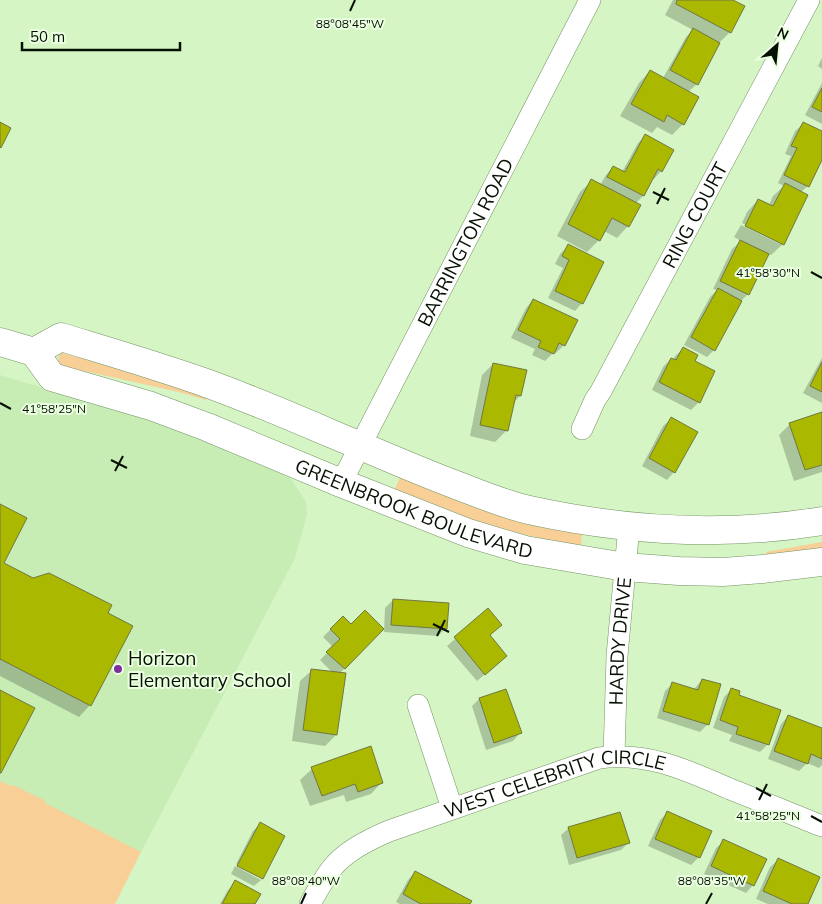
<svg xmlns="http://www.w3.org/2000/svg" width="822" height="904" font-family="Mulish,sans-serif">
<rect width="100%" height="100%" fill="#d5f6c4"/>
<path fill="#c7ecb4" d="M0,375l143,43 104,39 42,19 17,26 1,12 -12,44 -154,294 -141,-71z"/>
<path fill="#f7cf97" d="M60,352l102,30 44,15v3l-27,-8 -122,-27z
M400,477l70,29 32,10 80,17 -1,14 -72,-16 -30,-8 -84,-34z
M822,542v7l-56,8v-5z
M0,781l11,5 2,-1 31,15 1,3 96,49 -26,52h-115z"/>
<path fill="#0003" d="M673,0h57v32l-11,11 -22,41 -9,8 -5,32 -11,11 -15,-8 -5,6 -32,-17 19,-33 11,-12 13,7 23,-41 7,-7 -28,-15z
M822,58v11l-4,-3z
M822,83v41l-17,-9z
M803,124l19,9v24l-14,29 -7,6 -18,52 -12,11 -3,-1 -20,40 -7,7 -27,49 -7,7 -23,-12 26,-48 7,-7 -4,-1 19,-40 9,-8 -7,-4 7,-12 39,19v-3l-38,-18 5,-11 11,-12 11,5 4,-9 11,-10 -6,-3 13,-27 -6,-2 10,-23z
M645,136l16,35 -7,8 -2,-1 -9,18 -8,8 -7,22 -11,12 -13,-7 -5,9 -12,12 -30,-16 23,-44 12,-11 8,4 6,-10 7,-8 9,5 16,-29z
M568,246l14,57 -7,8 -27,-13 15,-30 -8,-4 5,-10z
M533,300l31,45 -8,8 -2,-1 -9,9 -13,-6 3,-6 -24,-11 15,-30z
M683,349l10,12 6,41 -8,8 -39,-20 11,-23 8,-8 2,1 2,-4z
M822,358v45l-19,-10z
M493,364l27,32 -7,7 -6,27 -12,12 -25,-6 12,-61z
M822,414v58l-28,9 -15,-46 11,-11z
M671,419l3,53 -7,8 -25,-14 21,-40z
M0,505l2,58 104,51 -16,91 -11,12 -79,-41z
M393,600l53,28 -8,8 -54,-4 1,-24z
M488,610l1,26 9,27 -21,18 -30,-35z
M343,617l8,9 32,3 -44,45 -3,61 -11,11 -33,-5 8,-60 12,-11 21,3 -13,-13 13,-13 -10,-10z
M702,680l6,44 -8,8 -43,-14 8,-27 7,-7 22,6 1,-2z
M732,689l5,7 42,15 -12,34 -7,7 -31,-11 3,-6 -19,-7 11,-31z
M479,699l41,34 -7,8 -27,9 -14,-44z
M788,716l34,13v36l-3,3 -12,-5 -8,8 -31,-12 13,-35z
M312,769l70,13 -11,12 -25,8 -2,-7 -34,11 -10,-26z
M667,813l43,19 -12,26 -7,7 -43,-19 12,-26z
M260,824l24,12 -23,44v-3l-25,-13 17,-33z
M569,828l59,15 -7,7 -52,15 -8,-30z
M724,841l29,44 -7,8 -42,-19 12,-26z
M778,860l28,44h-38l-12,-5 14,-32z
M235,866l26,14 -7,6 -23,-12z
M415,872l54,32h-69l-4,-2 12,-22z
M235,882l19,22h-34l8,-14z"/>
<path fill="#abb800" stroke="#707742" d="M677,0h56l12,6 -14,27 -55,-29z
M693,28l27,15 -22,42 -28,-15z
M650,70l49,27 -15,28 -17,-10 -3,7 -33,-18z
M822,88v24l-10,-5z
M0,122l11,6 -10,20 -1,-1z
M803,122l19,9v29l-13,27 -25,-12 13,-27 -6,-2z
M645,134l29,16 -12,22 -4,-3 -14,27 -37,-19 6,-11 12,6z
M591,179l50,26 -12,22 -17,-9 -12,23 -32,-17z
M785,183l23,12 -24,50 -39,-19 13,-27 15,7z
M740,240l29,14 -20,41 -29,-14z
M568,244l36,18 -21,42 -28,-13 14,-31 -7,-4z
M718,288l24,13 -27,50 -24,-14z
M533,299l45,21 -13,26 -6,-3 -5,11 -16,-7 3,-6 -23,-11z
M683,347l15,8 -3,6 20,10 -15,32 -41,-21 12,-24 5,2z
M822,362v30l-12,-6z
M493,363l34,7 -6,26 -5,-1 -8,36 -28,-6z
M822,412v53l-17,5 -16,-47z
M671,417l27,15 -23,41 -26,-15z
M0,504l27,14 -23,45 29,15 16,-5 63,32 -4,8 25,13 -42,80 -91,-47z
M393,599l56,4 -2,26 -56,-4z
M488,608l14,17 -12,10 17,21 -22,19 -31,-38z
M365,610l19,19 -39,40 -19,-17 14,-13 -10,-10 13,-13 8,8z
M311,669l35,4 -9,62 -34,-5z
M702,679l19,5 -12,41 -46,-14 9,-29 26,8z
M731,688l9,3 -1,4 42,15 -12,35 -33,-11 2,-7 -18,-7z
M506,689l16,44 -28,10 -15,-45z
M0,690l35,18 -34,65h-1z
M788,715l34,13v31l-11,-5 -3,10 -34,-13z
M371,746l12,37 -25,9 -3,-8 -33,12 -11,-29z
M667,811l45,20 -12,27 -45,-19z
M620,812l10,31 -53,15 -9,-31z
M260,822l25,14 -22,43 -26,-13z
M723,839l44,20 -13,27 -43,-20z
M778,858l42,19 -12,27h-16l-29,-13z
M415,871l57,30 -2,3h-49l-18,-10z
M235,880l26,14 -6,10h-33z"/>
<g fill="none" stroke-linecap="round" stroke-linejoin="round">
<g stroke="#749264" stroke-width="22">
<g id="minor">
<path id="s1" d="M582,429l13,-29 6,-9 208,-391"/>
<path id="s2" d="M341,483l249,-483"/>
<path d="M418,705l34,103"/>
<path id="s3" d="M614,756l3,-100 12,-130"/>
<path id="s4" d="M310,904c7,-13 14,-26 23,-37 13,-16 37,-28 56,-36l210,-73c50,-6 87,12 131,31 31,12 61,25 92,37"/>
</g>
</g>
<g stroke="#749264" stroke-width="29">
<g id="secondary">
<path id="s5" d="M0,342l34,10 18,25 99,29 56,21 134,56 127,50 57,17 100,17 54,4 44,1 39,-3 60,-7"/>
<path d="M34,352l27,-15c49,15 97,29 145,46 42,15 84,33 126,51 44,18 88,38 132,54 21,8 43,17 65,22 96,21 195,27 293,11"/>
</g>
</g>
<use href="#minor" stroke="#fff" stroke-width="21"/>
<use href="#secondary" stroke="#fff" stroke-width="28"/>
</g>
<path fill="none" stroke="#061002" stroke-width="2" d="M350,11l5,-11M653,192l16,8M657,204l8,-16M811,272l11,6M0,403l11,6M111,460l16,8M115,471l8,-15M433,624l16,8M437,636l8,-16M756,788l15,8M759,800l8,-16M811,816l11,6M301,904l5,-11M706,904l6,-11"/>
<circle fill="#7f2e9e" stroke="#ebffe1" stroke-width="2" cx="118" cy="669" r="5"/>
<g text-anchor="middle" stroke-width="4" stroke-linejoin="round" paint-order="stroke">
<g font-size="19" fill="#061002" stroke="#ebffe1">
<text dy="7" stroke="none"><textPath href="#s1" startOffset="242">RING COURT</textPath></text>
<text dy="7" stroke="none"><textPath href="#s2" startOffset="271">BARRINGTON ROAD</textPath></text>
<text dy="7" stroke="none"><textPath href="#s5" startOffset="452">GREENBROOK BOULEVARD</textPath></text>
<text dy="7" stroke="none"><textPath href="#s3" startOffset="115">HARDY DRIVE</textPath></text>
<text dy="7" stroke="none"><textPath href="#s4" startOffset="285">WEST CELEBRITY CIRCLE</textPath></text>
</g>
<g font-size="19" fill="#061002" stroke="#ebffe1" text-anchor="start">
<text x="128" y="665">Horizon<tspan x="128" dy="22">Elementary School</tspan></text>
</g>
</g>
<g font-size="12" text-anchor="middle" fill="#061002" stroke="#ebffe1" stroke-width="4" stroke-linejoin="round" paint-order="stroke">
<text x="350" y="28">88°08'45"W</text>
<text x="768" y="277">41°58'30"N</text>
<text x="54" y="413">41°58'25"N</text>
<text x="768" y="820">41°58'25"N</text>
<text x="306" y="885">88°08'40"W</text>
<text x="712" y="885">88°08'35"W</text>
</g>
<g transform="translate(777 45) rotate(27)" stroke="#ebffe1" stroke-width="4" paint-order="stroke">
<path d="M0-4L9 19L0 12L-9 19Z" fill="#061002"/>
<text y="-8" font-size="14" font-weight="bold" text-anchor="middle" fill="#061002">N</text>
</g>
<path d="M22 42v8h158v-8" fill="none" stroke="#061002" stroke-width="2.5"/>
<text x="30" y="42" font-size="15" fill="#061002" stroke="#ebffe1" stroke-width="4" paint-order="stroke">50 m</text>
</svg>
